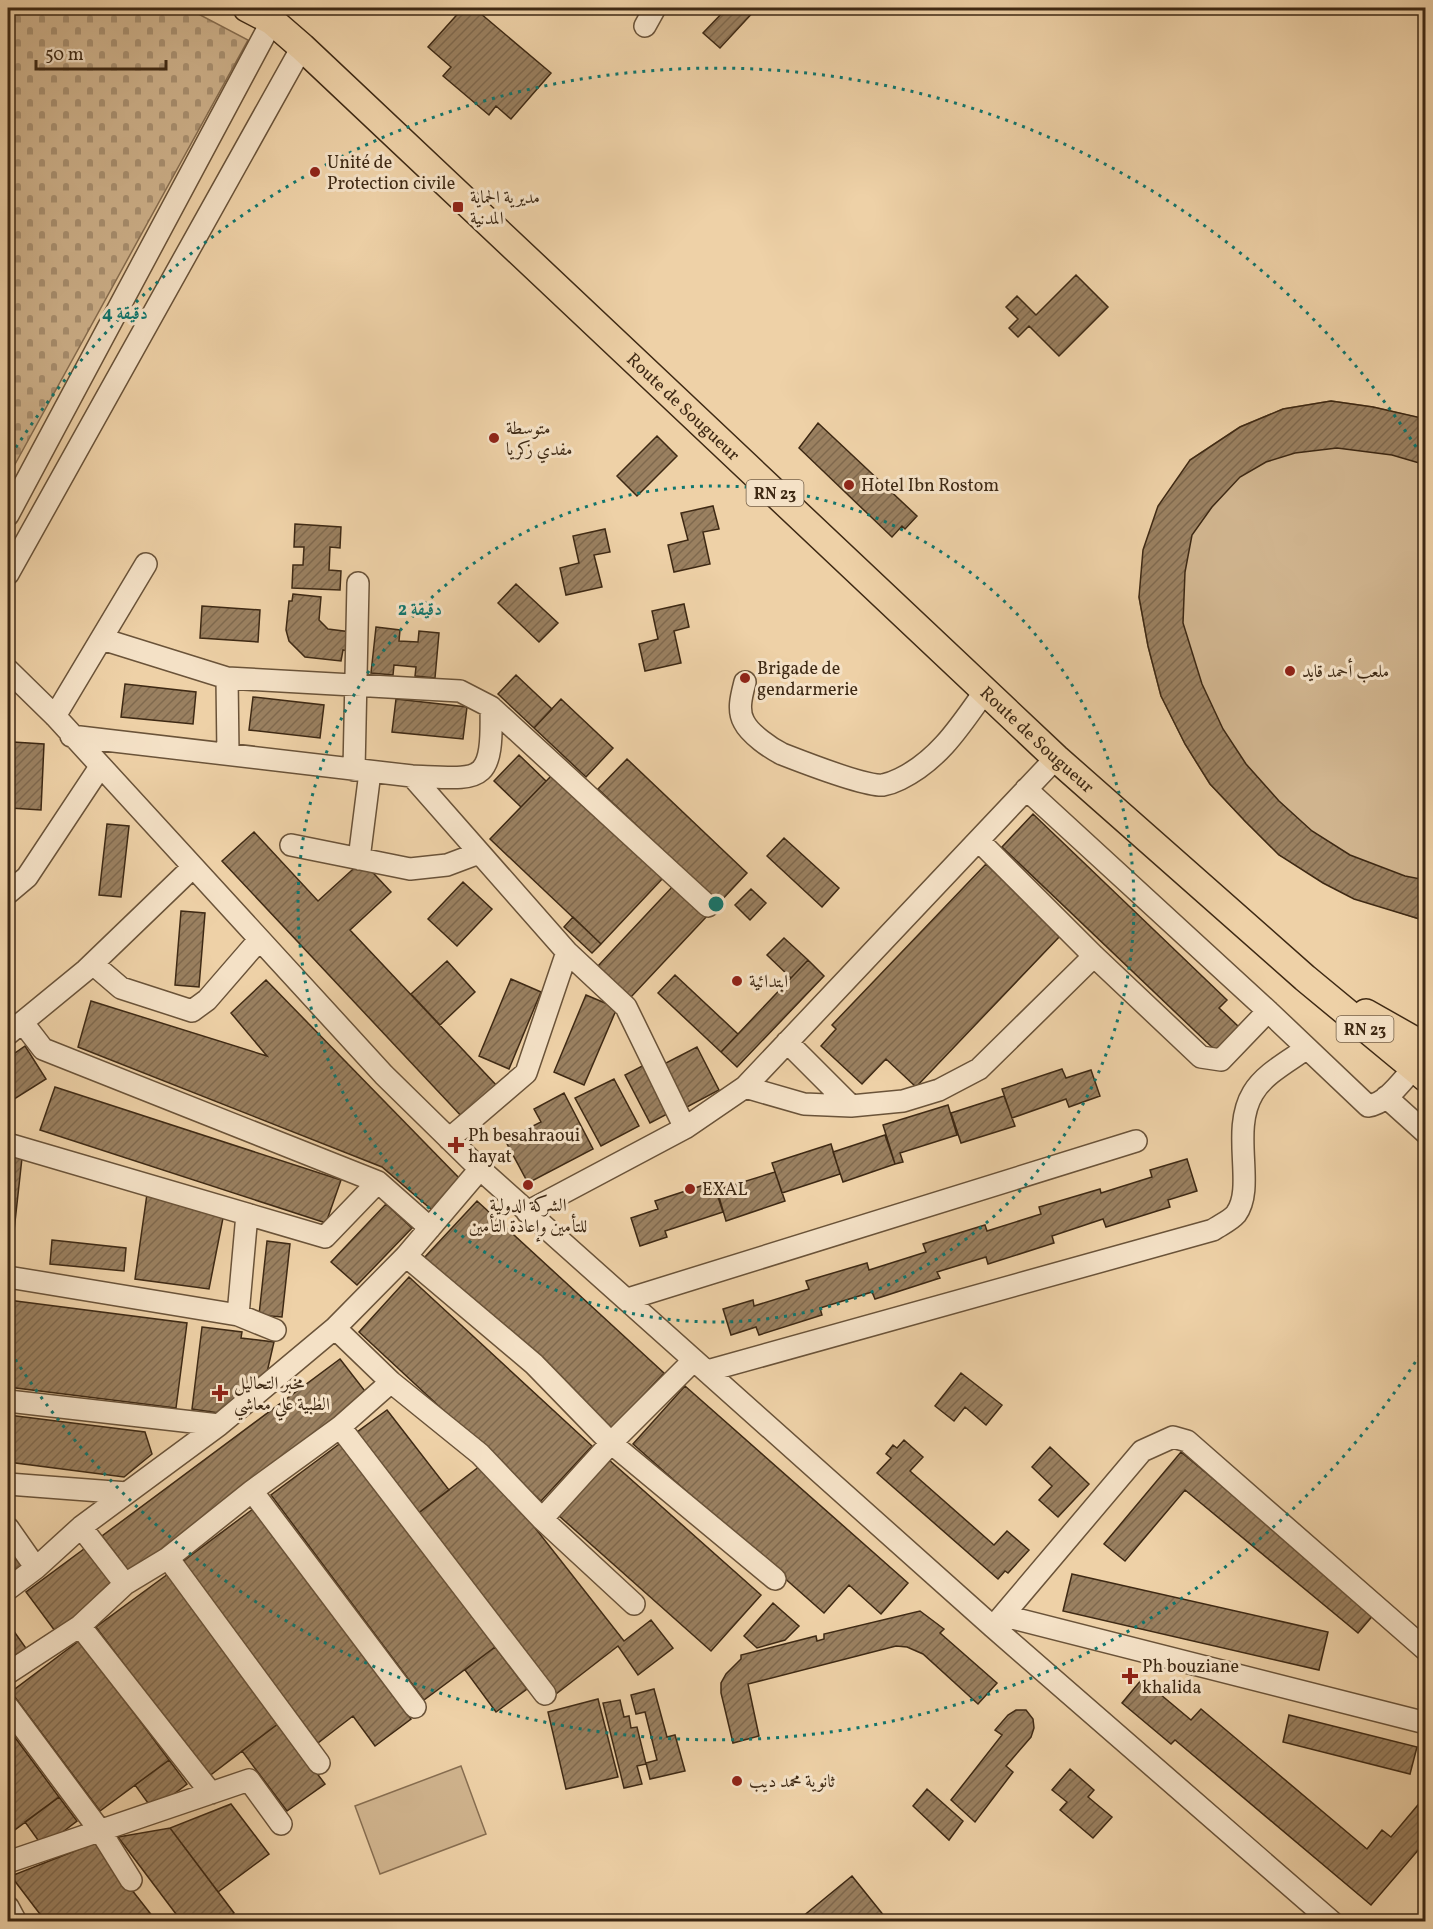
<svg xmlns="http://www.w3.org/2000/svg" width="1433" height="1929" font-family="Vollkorn,Amiri,serif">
<defs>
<pattern id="cemetery-stones" width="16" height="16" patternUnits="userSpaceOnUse" patternTransform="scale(1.5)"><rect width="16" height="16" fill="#d0b48e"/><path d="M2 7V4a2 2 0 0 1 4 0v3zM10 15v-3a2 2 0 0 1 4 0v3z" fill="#aa9273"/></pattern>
<pattern id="building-hatch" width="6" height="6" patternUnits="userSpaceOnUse" patternTransform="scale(1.5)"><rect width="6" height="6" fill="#9a8060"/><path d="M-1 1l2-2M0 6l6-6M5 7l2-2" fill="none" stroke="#7f694e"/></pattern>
</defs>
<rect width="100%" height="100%" fill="#eed1a7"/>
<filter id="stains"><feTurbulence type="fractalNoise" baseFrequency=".00333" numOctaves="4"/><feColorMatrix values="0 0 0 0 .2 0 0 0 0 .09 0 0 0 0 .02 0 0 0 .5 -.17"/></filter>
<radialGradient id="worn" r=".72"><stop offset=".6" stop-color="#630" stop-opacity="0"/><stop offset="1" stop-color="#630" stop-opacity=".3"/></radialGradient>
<path fill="url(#cemetery-stones)" stroke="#876e51" stroke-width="1.5" d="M8,8h179l61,32 -240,437z"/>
<path fill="#d0b48e" stroke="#876e51" stroke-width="1.5" d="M1331,401l42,6 52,12v502l-36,-12 -110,-54 -35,-35 -34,-36 -25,-40 -24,-48 -13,-50 -9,-49 51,-137 50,-33 43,-18z
M461,1766l25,68 -106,40 -25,-68z"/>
<path fill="url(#building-hatch)" stroke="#3e2914" stroke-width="1.5" d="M463,8h11l77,65 -40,46 -15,-13 -7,9 -46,-39 8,-9 -23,-20z
M727,8h30l-37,40 -17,-15z
M1076,275l32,32 -49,49 -30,-30 -11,11 -9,-9 9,-9 -12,-12 11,-11 19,19z
M1331,401l42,6 53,12v46l-34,-10 -55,-7 -42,5 -29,9 -26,15 -28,30 -20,28 -7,37 -2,51 19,61 21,45 23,35 33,37 33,30 38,24 55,21 21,4v41l-72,-22 -31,-16 -44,-28 -35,-35 -34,-36 -25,-40 -24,-48 -13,-50 -9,-49 4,-47 15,-44 32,-46 50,-33 43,-18z
M818,423l99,93 -12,13 -3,-3 -10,11 -93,-89z
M657,436l20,20 -40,40 -20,-20z
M713,506l6,23 -16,3 7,32 -36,8 -6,-27 20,-5 -7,-27z
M295,524l46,3 -1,21 -10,-1 -1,23 12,1 -1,19 -48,-2 1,-23h10l1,-18h-10z
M605,529l5,23 -16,3 8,32 -36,8 -6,-27 19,-5 -6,-27z
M516,584l42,39 -19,19 -41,-39z
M293,594l28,3 -2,23 9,9 23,3 -3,19 -5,-1 -2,11 -36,-4 -16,-16 -3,-11 3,-29h3z
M684,604l5,23 -15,4 7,32 -36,8 -6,-27 19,-5 -6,-28z
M202,606l58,4 -2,32 -58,-4z
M376,627l24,3 -1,11 19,1 1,-11 20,2 -4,45 -20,-2 1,-9 -22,-2 -1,10 -22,-2z
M516,675l36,34 -18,19 -36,-34z
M125,684l71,8 -3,32 -72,-7z
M253,697l71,8 -4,33 -71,-8z
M396,699l71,8 -4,32 -71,-7z
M561,699l52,49 -27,29 -52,-49z
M13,742l31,2 -3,66 -31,-2z
M519,755l27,26 -25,26 -27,-26z
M627,759l120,114 -28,30 -121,-114z
M553,774l110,104 -62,66 -111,-105z
M1033,814l194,186 -8,8 20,19 -23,24 -214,-204z
M107,824l22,2 -8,71 -22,-2z
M254,832l64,69 44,-40 29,31 -41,38 148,157 -34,32 -242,-258z
M784,838l55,50 -17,19 -55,-51z
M986,864l75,71 -145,152 -30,-28 -24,25 -41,-38 15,-17 -4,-4z
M463,882l29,27 -35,37 -29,-27z
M675,884l33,31 -77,82 -33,-31z
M751,889l15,14 -16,17 -15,-15z
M181,911l24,2 -6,74 -24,-2z
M573,917l28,27 -9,9 -28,-26z
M784,938l24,22 -17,18 -24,-23z
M808,960l16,16 -87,91 -16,-15z
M8,961l3,1 -3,35z
M447,961l28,31 -35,33 -29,-31z
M675,975l63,59 -17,18 -63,-59z
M511,979l30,13 -32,77 -30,-13z
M266,980l196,201 -30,29 -50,-43 -304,-120 13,-46 176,55 -36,-43z
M586,995l31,13 -33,77 -30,-13z
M25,1046l21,33 -38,24v-45z
M697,1047l22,43 -34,18 -23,-43z
M648,1063l25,48 -23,12 -25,-48z
M1062,1069l4,9 25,-8 9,26 -31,11 -3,-8 -54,19 -10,-29z
M614,1079l25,47 -38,20 -26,-48z
M55,1087l286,93 -15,43 -286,-93z
M564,1093l29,56 -65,34 -23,-43 36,-18 -7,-13z
M1004,1096l11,30 -54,17 -10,-30z
M948,1105l9,30 -57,18 3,9 -8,2 -12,-39z
M885,1135l10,29 -52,18 -10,-30z
M831,1144l9,30 -58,19 -10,-30z
M8,1156l14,2 -8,73 -6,-1z
M1187,1159l10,32 -29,9 2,7 -64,20 -3,-8 -51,17 2,7 -66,21 -2,-7 -49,15 3,6 -65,21 -3,-7 -52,16 2,7 -63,20 -3,-8 -25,8 -8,-26 30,-9 1,6 55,-17 -3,-8 61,-18 2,7 57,-18 -3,-8 62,-19 2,6 54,-17 -2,-7 61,-18 1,4 51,-16 -2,-7z
M775,1172l10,29 -59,20 -9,-31z
M713,1182l10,30 -58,19 2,6 -27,9 -9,-28 27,-9 -3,-8z
M147,1194l76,24 -14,71 -74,-10z
M477,1201l187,172 -53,57 -187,-172z
M386,1204l26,24 -55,57 -26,-23z
M52,1240l74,8 -2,23 -74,-7z
M267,1241l23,3 -8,73 -23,-2z
M409,1277l183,169 -51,55 -182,-169z
M8,1300l179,23 -11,85 -168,-21z
M202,1327l40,5 -1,6 33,4 -9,39 -46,32 -27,-4z
M340,1359l28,36 -238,178 -28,-37z
M961,1373l41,32 -16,20 -21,-18 -11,14 -19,-15z
M685,1386l223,197 -27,31 -32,-29 -25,28 -191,-169z
M387,1410l62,80 -33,25 -63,-80z
M8,1415l137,17 7,22 -28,23 -116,-15z
M904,1440l19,17 -13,14 84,74 13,-14 22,19 -21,23 -3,-2 -7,8 -121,-106 14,-15 -5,-4 7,-9 4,3z
M342,1442l153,205 -71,53 -153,-205z
M1050,1447l39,37 -31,33 -19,-17 13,-14 -20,-19z
M1181,1452l194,161 -17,20 -173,-143 -60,71 -21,-17z
M608,1459l153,136 -50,56 -153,-136z
M484,1463l140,178 27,-21 22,28 -35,27 -20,-29 -62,48 -140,-179z
M253,1509l158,210 -36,27 -22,-30 -35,27 -136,-181z
M8,1541l17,23 -17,14z
M88,1546l29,39 -62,46 -29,-39z
M168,1574l111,149 -71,54 -112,-150z
M1072,1574l256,58 -9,38 -256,-59z
M773,1603l26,23 -14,14 -28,8 -13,-12z
M920,1611l24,18 -4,4 57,50 -19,21 -55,-50 -16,-7 -11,-1 -148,38 11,52 -26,7 -12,-50v-10l5,-9 15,-15v-4l75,-19 1,5 7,-2v-5z
M8,1623l20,28 -20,16z
M80,1640l89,120 -69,51 -89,-119z
M495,1647l32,42 -31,23 -31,-42z
M1142,1679l49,41 10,-11 166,140 15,-19 9,7 32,-38 3,42 -55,64 -196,-165 -4,4 -49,-41z
M654,1689l13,48 8,-2 10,36 -35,8 -4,-16 11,-3 -12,-48 -9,2 -5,-19z
M598,1699l20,78 -52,12 -18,-77z
M620,1700l4,17 5,-1 2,12 6,-1 9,37 -9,2 5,18 -18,4 -21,-85z
M1016,1710h10l7,9 1,9 -3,9 -25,29 7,6 -38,50 -24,-22 51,-65 -7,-5 13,-15z
M1289,1715l128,32 -7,27 -127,-32z
M279,1723l46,61 -38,27 -45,-60z
M8,1728l51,69 -51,38z
M169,1760l18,24 -34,26 -18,-25z
M1070,1769l24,21 -6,7 24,20 -19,21 -33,-28 7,-8 -15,-12z
M927,1789l36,32 -14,19 -36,-34z
M59,1797l18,24 -34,26 -18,-25z
M231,1804l38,50 -51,38 -48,-64z
M170,1828l64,85 -11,9h-41l-64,-85z
M95,1843l62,79h-111l-35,-46z
M852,1876l37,46h-93z"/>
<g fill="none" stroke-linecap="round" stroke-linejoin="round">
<g stroke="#6a5339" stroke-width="24">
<path id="minor" d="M645,26l10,-18
M8,515l264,-494
M8,574l294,-527
M102,639l125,39 233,13 31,16 217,199
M8,670l47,46 329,359 96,94 513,458 339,295
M227,678l1,76
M745,682c-3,12 -8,28 -1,40 6,12 26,26 38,32 18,7 84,33 101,31 5,-1 13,-4 17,-6 39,-19 61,-54 85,-88
M55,716l91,-152
M71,736l341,40c70,3 81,10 79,-69
M354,770l4,-187
M412,776l155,176 59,55 59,121
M1026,789l242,222 100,95c18,-2 33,-24 45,-37
M979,841l115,115 107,101 20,3 47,-49
M291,845l119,24 37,-4 32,-12
M359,859l11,-87
M8,893l19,-16 73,-110
M93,964l28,24 71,23 15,-11 52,-60
M23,1023l20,26 335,133 52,46
M8,1034l78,-64 107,-103
M787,1042l64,64
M745,1087l59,17 47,2 52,-5 36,-11 40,-21 115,-113
M1386,1097l40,36
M449,1139l77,-66 41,-121
M8,1144l317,93 53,-55
M527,1212l158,-84 60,-41 311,-329
M406,1256l128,108 77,79 164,136
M8,1277l230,38 37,15
M628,1299l508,-158
M238,1315l9,-101
M335,1328l56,54 89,72 62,65 92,85
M707,1371l506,-141c7,-5 17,-9 23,-16 20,-27 -6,-83 17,-121 11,-19 36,-32 54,-45
M8,1401l211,24
M340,1427l205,267
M8,1484l119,9
M252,1491l163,216
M542,1519l69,-76 83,-83
M81,1527l44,57
M8,1528l28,40
M168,1558l151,205
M8,1589l28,-21 45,-41 138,-102 116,-97 71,-72 74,-87
M1005,1616l421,107
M80,1626l131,167
M993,1627l149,-176 31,-14 14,4 239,209
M8,1673l72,-47 45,-42 43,-26 84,-67 88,-64 51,-45
M8,1707l93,125 30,48
M8,1862l241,-82 32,44
M8,1907l8,15"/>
</g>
<g stroke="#3e2914" stroke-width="30">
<g id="major">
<path id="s1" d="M247,8l25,13 30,26 754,711 249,220 121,100"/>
<path d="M1366,1013l60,34"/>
</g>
</g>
<use href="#minor" stroke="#f4e1c6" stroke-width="21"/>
<use href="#major" stroke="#eed1a7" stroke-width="27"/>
</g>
<g fill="none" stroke="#0f766e" stroke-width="3" stroke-dasharray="3 6">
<circle cx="716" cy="904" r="418"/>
<path d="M1425 1347A836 836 0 0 1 11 1353M11 455A836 836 0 0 1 1425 461"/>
</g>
<g fill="#8f2418" stroke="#f4e1c6" stroke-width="2">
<circle cx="315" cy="172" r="6"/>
<rect x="452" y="201" width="12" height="12" rx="3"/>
<circle cx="494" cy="438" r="6"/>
<circle cx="849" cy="485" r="6"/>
<circle cx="1290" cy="671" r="6"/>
<circle cx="745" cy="678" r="6"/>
<circle cx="737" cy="981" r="6"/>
<path d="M453 1136h6v6h6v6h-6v6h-6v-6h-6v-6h6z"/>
<circle cx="528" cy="1185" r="6"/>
<circle cx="690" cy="1189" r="6"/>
<path d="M217 1384h6v6h6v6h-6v6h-6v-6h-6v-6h6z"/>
<path d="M1127 1667h6v6h6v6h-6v6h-6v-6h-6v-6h6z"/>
<circle cx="737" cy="1781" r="6"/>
</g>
<g text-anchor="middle" stroke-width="6" stroke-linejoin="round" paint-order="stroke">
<g fill="#f4e1c6" stroke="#756049" stroke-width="1.5">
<rect x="746.5" y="480" width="57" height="26" rx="4.5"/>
<rect x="1336.5" y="1016" width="57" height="26" rx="4.5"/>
</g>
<g font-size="16" font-weight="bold" fill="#3e2914">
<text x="775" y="499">RN 23</text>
<text x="1365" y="1035">RN 23</text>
</g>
<g font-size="18" fill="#3e2914" stroke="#f4e1c6" text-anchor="start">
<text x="327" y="168">Unité de<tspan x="327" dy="21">Protection civile</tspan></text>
<text x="470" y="203">مديرية الحماية<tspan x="470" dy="21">المدنية</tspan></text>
<text x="506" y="434">متوسطة<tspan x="506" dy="21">مفدي زكريا</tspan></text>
<text x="861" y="491">Hotel Ibn Rostom</text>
<text x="757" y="674">Brigade de<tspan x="757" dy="21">gendarmerie</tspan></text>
<text x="1302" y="677">ملعب أحمد قايد</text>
<text x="749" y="987">ابتدائية</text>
<text x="468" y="1141">Ph besahraoui<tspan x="468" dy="21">hayat</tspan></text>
<text x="702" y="1195">EXAL</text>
<text x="528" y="1211" text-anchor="middle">الشركة الدولية<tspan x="528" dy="21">للتأمين وإعادة التأمين</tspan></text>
<text x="234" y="1389">مخبر التحاليل<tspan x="234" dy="21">الطبية علي معاشي</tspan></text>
<text x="1142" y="1672">Ph bouziane<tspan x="1142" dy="21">khalida</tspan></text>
<text x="749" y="1787">ثانوية محمد ديب</text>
</g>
<g font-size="18" fill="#3e2914" stroke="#f4e1c6">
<text dy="6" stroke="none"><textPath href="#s1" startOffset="592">Route de Sougueur</textPath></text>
<text dy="6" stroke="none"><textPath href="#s1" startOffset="1078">Route de Sougueur</textPath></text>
</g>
</g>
<circle cx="716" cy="904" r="9" fill="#0f766e" stroke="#f4e1c6" stroke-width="3"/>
<g font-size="18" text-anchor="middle" font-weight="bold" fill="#0f766e" stroke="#f4e1c6" stroke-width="6" stroke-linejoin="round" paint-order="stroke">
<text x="125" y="319">4 دقيقة</text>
<text x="420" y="615">2 دقيقة</text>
</g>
<rect width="1433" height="1929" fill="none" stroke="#eed1a7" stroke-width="30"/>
<rect x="9" y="9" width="1415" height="1911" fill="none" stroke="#3e2914" stroke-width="3"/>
<rect x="15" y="15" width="1403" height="1899" fill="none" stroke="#3e2914" stroke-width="1.5"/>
<path d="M36 60v9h130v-9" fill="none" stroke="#3e2914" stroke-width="3"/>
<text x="45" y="60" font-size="18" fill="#3e2914" stroke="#f4e1c6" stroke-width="4.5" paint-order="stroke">50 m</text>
<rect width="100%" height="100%" filter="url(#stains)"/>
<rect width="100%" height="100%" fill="url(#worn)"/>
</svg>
